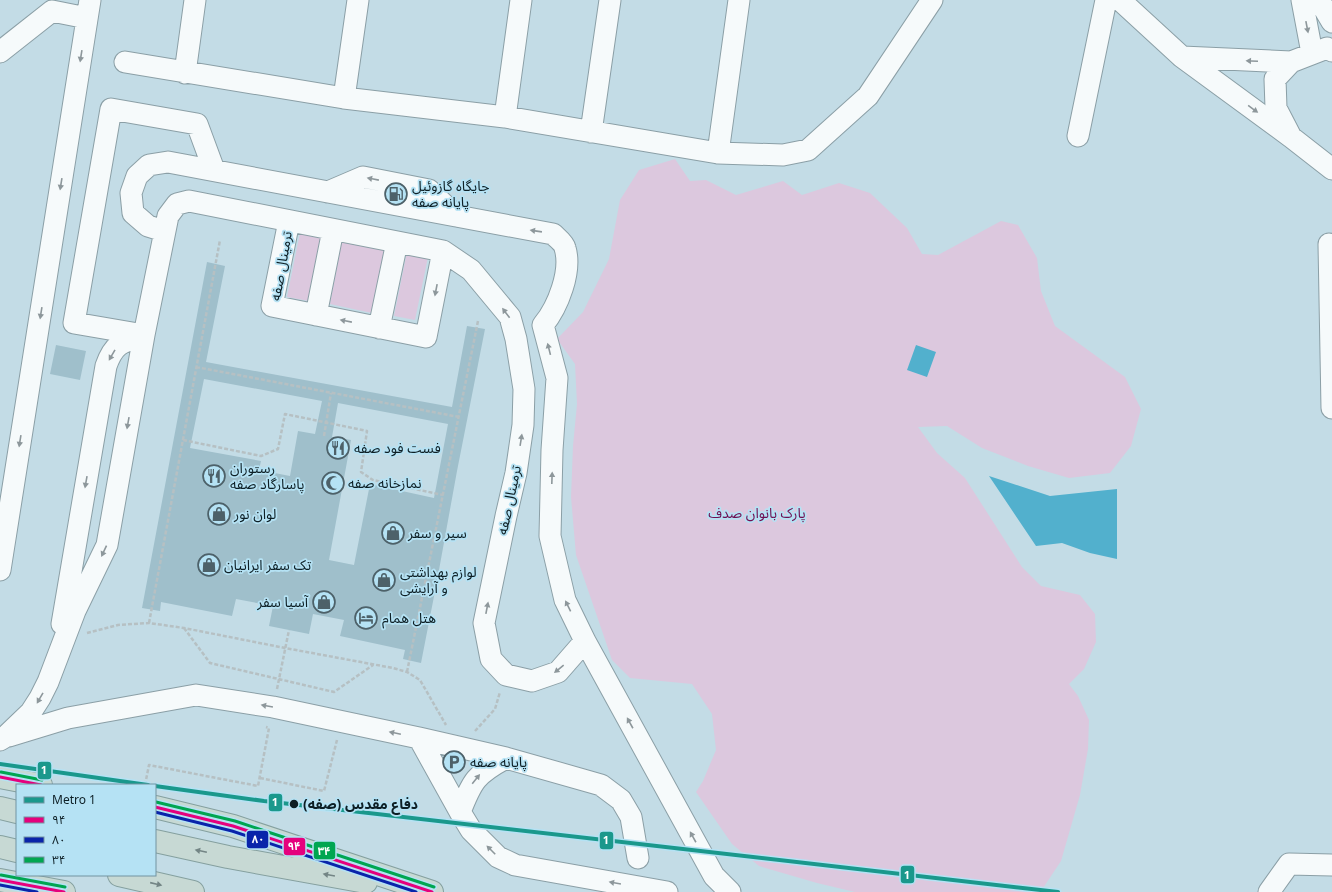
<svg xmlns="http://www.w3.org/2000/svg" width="1332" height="892" font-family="'Noto Sans','Noto Sans Arabic',sans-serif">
<rect width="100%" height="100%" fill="#c3dce6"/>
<path fill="#dcc8de" d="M675,159l15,22 16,-1 30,15 47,-14 19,14 37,-12 31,10 37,35 15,26 16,1 63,-34 17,4 19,33 4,33 14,35 70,51 16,32 -10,37 -21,27 -41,5 -41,-12 -46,-18 -35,-22 -29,1 19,26 28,25 57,89 19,19 39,9 15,19 1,28 -12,27 -15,15 9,12 11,24 -1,29 -8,46 -19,66 -18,27 -17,4h-171l-38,-9 -58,-17 -27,-22 -36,-52 7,-11 13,-31 -4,-36 -20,-30 -62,-6 -18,-18 -36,-105 -5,-58 2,-51 4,-42 -2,-40 -18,-25 26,-27 26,-53 11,-59 19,-30z
M300,233l22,4 -13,64 -22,-4z
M342,240l43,9 -13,64 -42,-9z
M407,252l21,5 -13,63 -21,-4z"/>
<path fill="#52b0cd" d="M916,345l20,7 -9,25 -20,-7z
M989,476l61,20 67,-7v70l-27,-6 -28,-10 -26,3z"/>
<path fill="#9fbfcb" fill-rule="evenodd" d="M207,262l18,4 -19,96 246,45 15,-81 18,3 -28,142 -20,110 -16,82 -18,-4 2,-9 -65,-14 4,-16 -31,-6 -4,20 -40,-8 4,-20 -37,-7 -4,17 -71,-14 -1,9 -18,-3zM204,379l118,22 -7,33 -17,-3 -8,45 -31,-6 2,-9 -71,-13zM338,403l110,21 -14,74 -64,-14 -16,81 -25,-5 22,-120 -19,-3z
M56,345l30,6 -6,29 -30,-6z"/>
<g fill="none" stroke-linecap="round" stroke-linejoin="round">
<g stroke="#8b9fa6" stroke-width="23">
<path id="minor" d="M1120,0l62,57
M1302,0l10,53
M1319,0l13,22
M1332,51l-5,-3 -36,14 -16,17 1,29 15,29 41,32
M0,52l52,-41 35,7
M125,62l219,36 161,19 213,36 65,2 25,-5 60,-54 64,-96
M1291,62l-109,-5 109,80
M185,73l10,-73
M344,98l14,-98
M505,117l16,-117
M591,132l19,-132
M1078,136l28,-136
M718,153l21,-153
M328,192l35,-15 66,13 27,26
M289,221l-17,85 154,31 17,-86
M164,231l-16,-5 -15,-13 -2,-20 6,-17 12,-11 19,-3 385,72c4,4 11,9 12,14 7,23 -7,59 -22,77l14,53 -5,72 -2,86 15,64 20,41 129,235 16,16
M1329,244l3,164
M316,315l17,-85
M379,328l18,-86
M144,335l-70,-12 37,-214 86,15 17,46
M0,570l90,-570
M62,624l44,-258c8,-23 16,-24 38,-31
M9,736l59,-18 128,-23 77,12 146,31 41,74 11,18 27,27 17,8 152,27
M419,738l87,20 95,27 20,15 10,17 7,41
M0,740l5,-3 26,-25 9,-14 8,-16 27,-71 32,-66 37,-210 24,-119 9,-12 12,-3 254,50 28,19 39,47 6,22 8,50 -1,36 -7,48 -10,43 -22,107 7,36 15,16 26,6 26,-9 27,-31
M460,812c12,-31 16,-38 46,-54
M1269,892l20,-28 43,1"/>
</g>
<g stroke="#85a09f" stroke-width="24">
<path id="highway" d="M0,777l41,8
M155,807l78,19 199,66
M0,808l17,4
M155,841l73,16 138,25
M0,847l17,4
M119,875l74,17
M0,880l64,12"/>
</g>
<path stroke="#b6c0c3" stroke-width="2.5" stroke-dasharray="4 2" stroke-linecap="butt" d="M196,367l263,50
M324,436l7,-43
M183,440l78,16 17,-7 7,-35 82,17 -6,41 12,8 70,15
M149,623l71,-383
M184,628l26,35 124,29 39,-27
M87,633l31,-8 31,-2 35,5 101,20 108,20 14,4 13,8 26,45
M407,672l71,-351
M277,689l12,-59
M475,731l20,-22 5,-17
M260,778l64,13 13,-51
M145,785l4,-20 109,21 11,-58 -3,-1"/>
<use href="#minor" stroke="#f6fafb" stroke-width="21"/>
<use href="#highway" stroke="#c7d9d4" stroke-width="22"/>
<g stroke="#b5e2f4" stroke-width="6">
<path id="bus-1" d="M0,777l41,8
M155,807l78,19 199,66
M0,880l64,12"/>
</g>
<g stroke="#b5e2f4" stroke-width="6">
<path id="bus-2" d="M155,812l77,19 184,61
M0,885l37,7"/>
</g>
<g stroke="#b5e2f4" stroke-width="6">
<path id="bus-3" d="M1,772l41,8
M156,802l79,19 199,66
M1,875l64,12"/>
</g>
<use href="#bus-1" stroke="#e5007d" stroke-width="3"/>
<use href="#bus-2" stroke="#0924aa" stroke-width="3"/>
<use href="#bus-3" stroke="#00a651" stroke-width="3"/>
<g stroke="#b5e2f4" stroke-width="7">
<path id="metro-1" d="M0,764l148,21
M155,786l109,15 794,91"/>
</g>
<use href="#metro-1" stroke="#1a988c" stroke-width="4"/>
</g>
<defs><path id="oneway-solid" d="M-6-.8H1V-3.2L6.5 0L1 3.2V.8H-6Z"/></defs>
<g fill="#8d979b">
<use href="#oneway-solid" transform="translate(1307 27) rotate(79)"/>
<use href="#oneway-solid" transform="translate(81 56) rotate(99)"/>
<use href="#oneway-solid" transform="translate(1252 61) rotate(-178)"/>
<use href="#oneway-solid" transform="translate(1253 109) rotate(36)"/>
<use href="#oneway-solid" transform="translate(373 179) rotate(-169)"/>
<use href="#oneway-solid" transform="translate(61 184) rotate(99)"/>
<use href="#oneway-solid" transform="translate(536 231) rotate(-172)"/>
<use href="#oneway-solid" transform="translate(436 290) rotate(101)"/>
<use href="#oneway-solid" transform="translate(41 313) rotate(99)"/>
<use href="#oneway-solid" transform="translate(506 313) rotate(-127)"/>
<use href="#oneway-solid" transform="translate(346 321) rotate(-169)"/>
<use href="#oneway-solid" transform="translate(549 349) rotate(-104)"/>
<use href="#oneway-solid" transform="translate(112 355) rotate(120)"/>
<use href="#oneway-solid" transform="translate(128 423) rotate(100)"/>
<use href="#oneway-solid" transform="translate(521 440) rotate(-81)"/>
<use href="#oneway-solid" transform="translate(20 441) rotate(99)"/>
<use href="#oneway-solid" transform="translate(552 478) rotate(-88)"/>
<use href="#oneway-solid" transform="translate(86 482) rotate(100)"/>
<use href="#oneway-solid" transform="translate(104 551) rotate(115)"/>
<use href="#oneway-solid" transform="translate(568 606) rotate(-116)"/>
<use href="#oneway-solid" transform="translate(487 608) rotate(-79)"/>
<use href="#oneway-solid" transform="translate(559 669) rotate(141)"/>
<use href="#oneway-solid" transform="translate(40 698) rotate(120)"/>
<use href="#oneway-solid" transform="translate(267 706) rotate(-170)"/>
<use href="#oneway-solid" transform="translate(630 723) rotate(-119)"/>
<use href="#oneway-solid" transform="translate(395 733) rotate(-168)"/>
<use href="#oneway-solid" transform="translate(476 779) rotate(-51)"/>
<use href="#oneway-solid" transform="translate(693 837) rotate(-119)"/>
<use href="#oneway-solid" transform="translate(491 850) rotate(-135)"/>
<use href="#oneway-solid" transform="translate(615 883) rotate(-170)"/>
</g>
<g fill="#738585">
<use href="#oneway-solid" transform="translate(201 851) rotate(-168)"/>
<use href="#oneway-solid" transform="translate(329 875) rotate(-170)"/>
<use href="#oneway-solid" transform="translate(156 884) rotate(13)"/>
</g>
<defs>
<g id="fuel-ring" transform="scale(1.15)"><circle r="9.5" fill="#b5e2f4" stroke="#4d6169" stroke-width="1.5"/><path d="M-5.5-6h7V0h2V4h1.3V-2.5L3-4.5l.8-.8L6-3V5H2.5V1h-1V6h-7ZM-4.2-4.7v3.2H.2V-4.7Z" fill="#4d6169"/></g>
<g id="restaurant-ring" transform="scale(1.15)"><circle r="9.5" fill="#b5e2f4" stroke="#4d6169" stroke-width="1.5"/><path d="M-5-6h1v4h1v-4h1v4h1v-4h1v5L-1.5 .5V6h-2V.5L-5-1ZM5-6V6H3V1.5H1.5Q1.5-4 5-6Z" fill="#4d6169"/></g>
<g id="mosque-ring" transform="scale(1.15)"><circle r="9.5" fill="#b5e2f4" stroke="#4d6169" stroke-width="1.5"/><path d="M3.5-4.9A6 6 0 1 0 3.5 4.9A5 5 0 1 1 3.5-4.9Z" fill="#4d6169"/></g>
<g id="shop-ring" transform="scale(1.15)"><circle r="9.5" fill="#b5e2f4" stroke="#4d6169" stroke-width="1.5"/><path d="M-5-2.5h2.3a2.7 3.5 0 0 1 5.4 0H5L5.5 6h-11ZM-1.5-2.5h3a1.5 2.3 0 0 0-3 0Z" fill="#4d6169"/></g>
<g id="hotel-ring" transform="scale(1.15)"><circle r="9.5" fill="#b5e2f4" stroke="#4d6169" stroke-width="1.5"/><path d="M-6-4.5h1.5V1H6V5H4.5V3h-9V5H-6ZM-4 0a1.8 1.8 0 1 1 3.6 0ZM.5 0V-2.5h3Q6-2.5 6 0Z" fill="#4d6169"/></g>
<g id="parking-ring" transform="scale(1.15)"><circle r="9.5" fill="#b5e2f4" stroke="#4d6169" stroke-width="1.5"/><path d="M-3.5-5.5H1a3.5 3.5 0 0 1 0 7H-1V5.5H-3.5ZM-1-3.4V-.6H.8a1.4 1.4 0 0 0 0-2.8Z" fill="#4d6169"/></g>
</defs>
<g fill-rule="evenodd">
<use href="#fuel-ring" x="396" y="194"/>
<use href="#restaurant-ring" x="338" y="448"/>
<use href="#restaurant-ring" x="214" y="476"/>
<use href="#mosque-ring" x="333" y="483"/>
<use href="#shop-ring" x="219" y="514"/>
<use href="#shop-ring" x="393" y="533"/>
<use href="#shop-ring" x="209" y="565"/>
<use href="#shop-ring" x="384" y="580"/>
<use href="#shop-ring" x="324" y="602"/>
<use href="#hotel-ring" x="366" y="618"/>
<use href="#parking-ring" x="454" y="762"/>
</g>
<circle fill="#0d1f25" stroke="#b5e2f4" stroke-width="1.5" cx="294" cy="804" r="5"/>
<g text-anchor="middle" stroke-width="3.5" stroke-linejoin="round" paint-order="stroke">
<g font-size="14" fill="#0d1f25" stroke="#b5e2f4" text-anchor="start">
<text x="412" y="191">جایگاه گازوئیل<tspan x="412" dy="16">پایانه صفه</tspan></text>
<text x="354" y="453">فست فود صفه</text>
<text x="230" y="473">رستوران<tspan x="230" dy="16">پاسارگاد صفه</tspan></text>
<text x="348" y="488">نمازخانه صفه</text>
<text x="234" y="519">لوان نور</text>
<text x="408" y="538">سیر و سفر</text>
<text x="224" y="570">تک سفر ایرانیان</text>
<text x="400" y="577">لوازم بهداشتی<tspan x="400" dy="16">و آرایشی</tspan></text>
<text x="308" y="607" text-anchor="end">آسیا سفر</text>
<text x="382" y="623">هتل همام</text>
<text x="470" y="767">پایانه صفه</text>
</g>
<g font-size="14" fill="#0d1f25" stroke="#b5e2f4">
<text transform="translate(281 266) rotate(-80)" y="5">ترمینال صفه</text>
<text transform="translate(509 500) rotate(-78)" y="5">ترمینال صفه</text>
</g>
<g font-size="14" fill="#6f0f52" stroke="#b5e2f4">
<text x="757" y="518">پارک بانوان صدف</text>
</g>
<g font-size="14" font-weight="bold" fill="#0d1f25" stroke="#b5e2f4" text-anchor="start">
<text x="303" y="809">دفاع مقدس (صفه)</text>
</g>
</g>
<g stroke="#b5e2f4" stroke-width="1.5">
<rect x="37" y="761" width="15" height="19" rx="4" fill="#1a988c"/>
<rect x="268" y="793" width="15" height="19" rx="4" fill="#1a988c"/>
<rect x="246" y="830" width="23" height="19" rx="4" fill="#0924aa"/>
<rect x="599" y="831" width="15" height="19" rx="4" fill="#1a988c"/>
<rect x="283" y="837" width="23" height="19" rx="4" fill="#e5007d"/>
<rect x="313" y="841" width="23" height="19" rx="4" fill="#00a651"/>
<rect x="900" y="865" width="15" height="19" rx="4" fill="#1a988c"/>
</g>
<g font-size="11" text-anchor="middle" font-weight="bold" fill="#fff">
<text x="44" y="774">1</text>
<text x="275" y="806">1</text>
<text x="258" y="843">۸۰</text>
<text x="606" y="844">1</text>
<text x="294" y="850">۹۴</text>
<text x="324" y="855">۳۴</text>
<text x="907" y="879">1</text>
</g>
<rect x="16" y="784" width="140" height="92" fill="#b5e2f4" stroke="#7294a1"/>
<rect x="24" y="797" width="20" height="6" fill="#1a988c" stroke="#7294a1"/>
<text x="52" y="804" font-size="12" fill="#0d1f25">Metro 1</text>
<rect x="24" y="817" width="20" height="6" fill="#e5007d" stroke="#7294a1"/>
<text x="52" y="824" font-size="12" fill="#0d1f25">۹۴</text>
<rect x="24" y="837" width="20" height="6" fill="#0924aa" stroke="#7294a1"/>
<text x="52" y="844" font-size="12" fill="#0d1f25">۸۰</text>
<rect x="24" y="857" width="20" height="6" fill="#00a651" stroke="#7294a1"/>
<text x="52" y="864" font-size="12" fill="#0d1f25">۳۴</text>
</svg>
